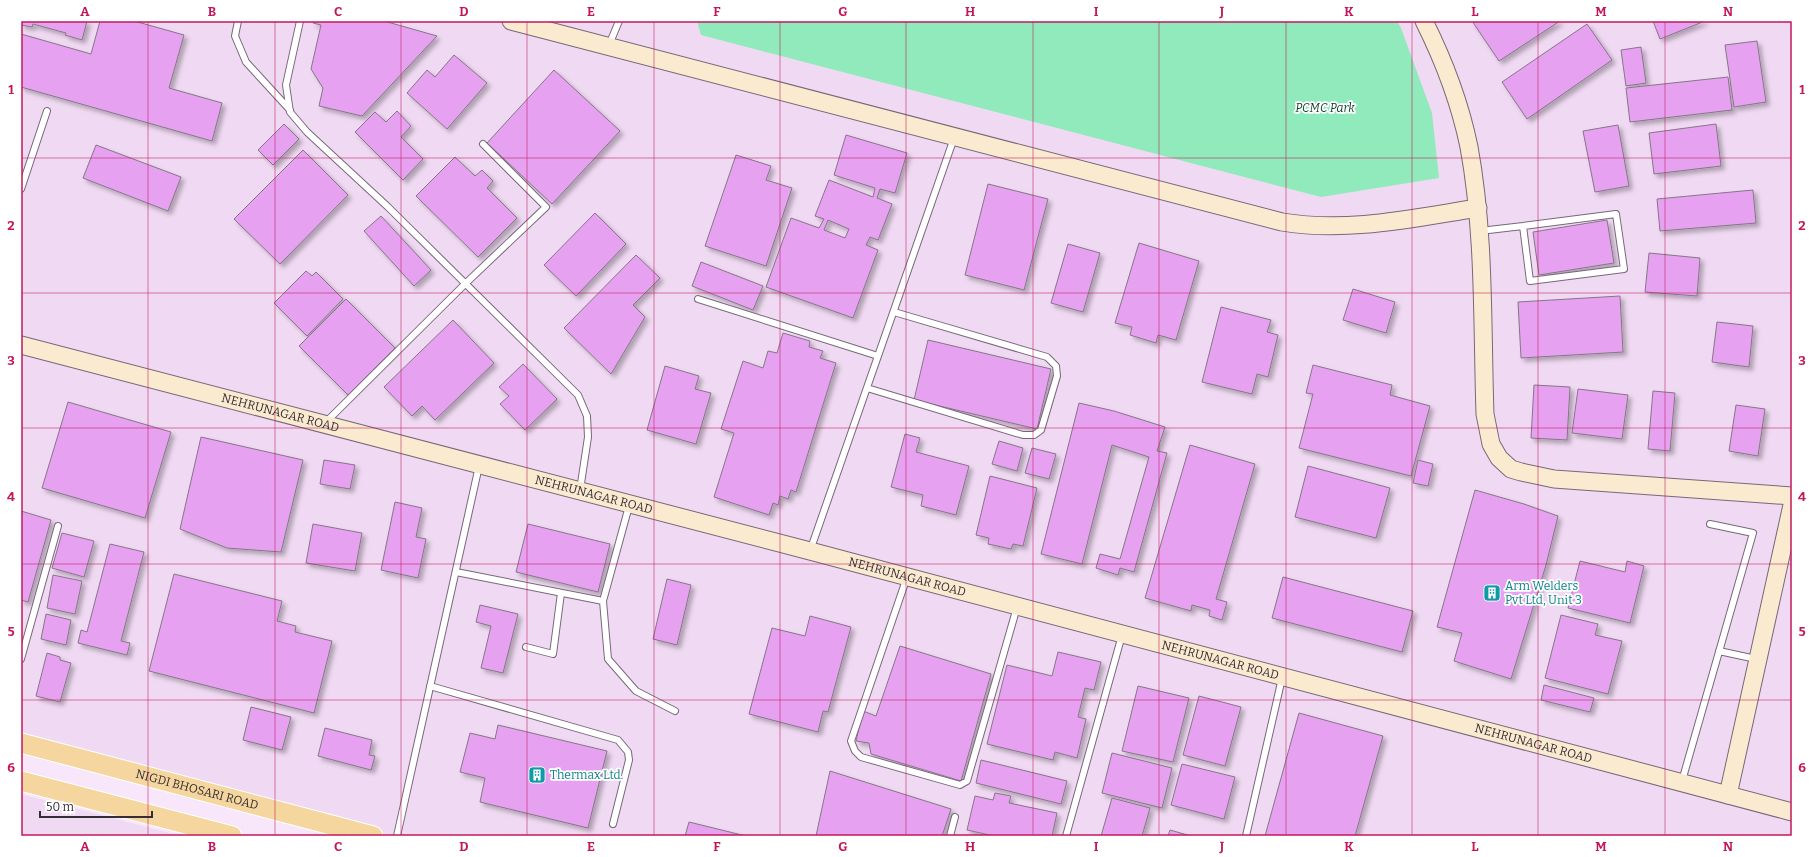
<svg xmlns="http://www.w3.org/2000/svg" width="1813" height="857" font-family="Bitter,serif">
<defs>
<filter id="shadow"><feDropShadow dx="3.5" dy="3.5" stdDeviation="2" flood-color="#0004"/></filter>
</defs>
<rect width="100%" height="100%" fill="#f8e7fa"/>
<path fill="#f0daf3" d="M21,21h1771v815h-1404l-367,-98z
M21,794l160,42h-160z"/>
<path fill="#90eabb" d="M697,21h700l4,7 31,85 7,65 -118,19 -620,-162z"/>
<path fill="#e6a2f0" stroke="#857687" fill-rule="evenodd" filter="url(#shadow)" d="M21,21h66l-5,19 -17,-5 1,-2 -33,-9 -1,3 -11,-2z
M100,21h34l50,14 -15,53 53,15 -10,38 -191,-54v-53l70,20z
M314,21h70l53,15 -75,80 -43,-10 4,-18 -12,-19 10,-44 -8,-2z
M1472,21h88l-61,40z
M1653,21h52l-45,18z
M1587,24l25,36 -85,59 -25,-37z
M1757,41l9,61 -32,5 -9,-62z
M1641,47l5,36 -20,3 -5,-36z
M454,55l33,28 -40,46 -40,-36 20,-23 8,7z
M554,70l66,61 -68,73 -65,-61z
M1728,77l4,33 -102,12 -4,-34z
M397,111l14,15 -10,11 22,22 -20,21 -48,-48 20,-20 11,10z
M284,124l15,15 -26,26 -15,-15z
M1716,124l5,42 -67,8 -5,-41z
M1618,125l11,61 -34,6 -12,-61z
M846,135l61,18 -12,40 -15,-4 -3,9 15,6 -14,36 -8,-3 -4,8 12,5 -25,68 -87,-31 25,-69 28,10 5,-9 -9,-3 14,-36 44,17 2,-9 -41,-13zM828,220l21,9 -4,9 -21,-8z
M96,145l85,32 -13,34 -85,-33z
M303,150l45,45 -68,69 -46,-45z
M736,155l35,11 -5,14 26,8 -26,78 -61,-20z
M455,157l20,19 7,-6 11,11 -6,7 30,30 -39,39 -62,-61z
M988,184l60,15 -24,91 -59,-15z
M1753,190l3,33 -96,8 -3,-32z
M595,213l31,31 -50,52 -32,-31z
M381,216l50,54 -17,16 -50,-55z
M1607,220l7,43 -75,12 -6,-43z
M1139,243l60,18 -23,79 -18,-5 -2,8 -26,-8 2,-8 -17,-4z
M1068,244l32,9 -17,59 -32,-9z
M1649,253l51,5 -3,38 -52,-4z
M636,255l24,23 -27,27 12,12 -34,57 -47,-46z
M701,262l62,24 -10,24 -61,-24z
M306,271l6,5 4,-4 27,27 -36,37 -33,-33z
M1353,289l42,13 -9,31 -43,-13z
M1620,296l3,56 -102,6 -3,-56z
M346,299l49,49 -47,47 -49,-49z
M1221,307l50,13 -4,12 11,3 -10,42 -11,-3 -5,20 -50,-12z
M453,320l41,43 -59,57 -13,-14 -10,10 -28,-29z
M1717,322l36,4 -4,41 -37,-5z
M783,333l27,8 -1,6 14,4 -3,7 16,5 -40,129 -5,-2 -3,9 -8,-3 -2,9 -5,-2 -4,12 -55,-18 20,-64 -13,-4 22,-68 20,7 5,-17 9,2z
M928,340l123,29 -14,60 -123,-29z
M523,364l34,35 -32,31 -25,-26 9,-8 -10,-9z
M1313,365l79,20 -2,10 40,11 -19,70 -112,-28 14,-54 -7,-1z
M665,366l34,10 -4,13 16,4 -15,51 -49,-14z
M1534,385l36,2 -3,53 -36,-2z
M1578,389l50,6 -6,44 -50,-6z
M1653,391l22,2 -5,58 -22,-2z
M68,402l103,30 -26,86 -103,-30z
M1079,403l35,8 51,16 -8,24 10,2 -33,119 -14,-4 -2,7 -22,-7 4,-14 20,5 29,-102 -37,-12 -30,119 -41,-10z
M1736,405l29,4 -7,47 -29,-5z
M905,434l15,4 -4,14 53,14 -13,49 -35,-9 2,-11 -32,-8z
M201,437l102,23 -22,92 -54,-4 -47,-19z
M999,441l24,7 -6,23 -25,-7z
M1190,445l65,19 -39,135 11,3 -5,18 -13,-4 1,-6 -18,-5 -1,6 -46,-13z
M1032,448l24,6 -7,25 -24,-6z
M324,460l31,5 -5,24 -30,-5z
M1418,460l15,4 -5,22 -15,-3z
M1308,466l82,22 -14,50 -81,-21z
M990,476l47,12 -14,58 -10,-2 -2,5 -23,-5 1,-6 -13,-3z
M1475,490l49,14 34,12 -12,49 -35,114 -57,-18 8,-28 -25,-6z
M395,502l27,6 -6,29 10,2 -8,39 -37,-8z
M21,511l30,9 -23,82 -7,-2z
M313,524l49,9 -7,38 -49,-8z
M528,524l82,20 -12,48 -82,-20z
M62,533l32,8 -10,36 -32,-9z
M110,544l34,8 -23,89 9,2 -3,12 -49,-12 3,-13 6,2z
M1580,561l45,11 2,-11 17,5 -14,57 -62,-15z
M174,574l108,27 -5,20 19,5 -1,6 37,9 -18,72 -165,-42z
M53,575l29,6 -7,33 -28,-6z
M1283,577l130,34 -11,41 -130,-34z
M667,579l24,6 -14,60 -24,-6z
M480,605l38,9 -15,59 -22,-5 10,-42 -15,-4z
M46,614l25,6 -5,25 -25,-6z
M1561,615l37,9 -3,11 27,6 -14,53 -63,-16z
M810,616l41,11 -23,85 -5,-1 -5,21 -69,-18 23,-86 33,8z
M900,646l91,28 -30,107 -90,-27 -2,-11 -13,-2 7,-30 13,5z
M1058,652l43,10 -7,28 -9,-2 -7,29 8,2 -9,39 -22,-6 -2,8 -66,-16 20,-79 45,11z
M47,653l13,4v3l11,3 -11,39 -24,-6z
M1544,685l50,13 -4,14 -49,-12z
M1138,686l51,12 -16,64 -51,-11z
M1199,696l42,11 -16,59 -42,-11z
M251,707l40,10 -9,33 -39,-10z
M1299,713l84,23 -28,100h-90z
M498,725l109,26 -19,77 -108,-26 5,-24 -25,-6 10,-39 25,6z
M325,728l47,12 -3,15 6,1 -4,14 -53,-14z
M1112,753l60,15 -10,40 -60,-15z
M981,760l86,21 -6,23 -85,-21z
M1182,764l53,13 -11,42 -53,-14z
M830,771l121,38 -9,27h-126z
M995,793l16,3 -2,7 48,10 -5,23h-58l-27,-6 8,-34 18,4z
M1112,798l38,10 -8,28h-41z
M689,822l57,14h-61z
M1170,830l21,6h-23z"/>
<g fill="none" stroke-linecap="round" stroke-linejoin="round">
<g stroke="#776879" stroke-width="8">
<path id="lane" d="M238,21l-3,15 11,26 44,48
M300,21l-14,64 4,27 17,20 81,75 190,188 9,21 1,21 -8,53
M609,45l10,-24
M21,189l26,-78
M1480,231l43,-5 93,-12 8,55 -94,12 -7,-55
M698,299l180,57
M867,388l156,47h11l7,-5 16,-54 -1,-10 -9,-9 -153,-45
M325,423l141,-140 80,-76 -63,-63
M629,506l-26,95 5,58 28,32 39,20
M810,551l144,-413
M456,572l147,29
M907,577l-56,164 4,10 6,6 99,28 7,-4 50,-174
M526,647l27,7 8,-61
M1719,651l37,8
M21,659l37,-133
M430,686l188,54 10,12 1,8 -16,64
M1682,781l71,-248 -43,-9
M397,836l82,-370
M950,836l5,-19
M1066,836l56,-201
M1246,836l36,-158"/>
</g>
<g stroke="#776879" stroke-width="19">
<g id="secondary">
<path d="M511,21l771,201c66,11 131,-4 196,-14"/>
<path d="M1424,21c20,40 36,82 45,126 16,87 13,178 16,267l6,30 8,14 12,11 10,3 33,7 238,17"/>
<path id="s1" d="M21,345l789,206 982,261"/>
<path d="M1728,795l64,-290"/>
</g>
</g>
<g stroke="#fff" stroke-width="21">
<g id="primary">
<path id="s2" d="M21,743l352,93"/>
<path d="M21,781l211,55"/>
</g>
</g>
<use href="#lane" stroke="#fff" stroke-width="6"/>
<use href="#secondary" stroke="#faeacf" stroke-width="17"/>
<use href="#primary" stroke="#f4d69e" stroke-width="19"/>
</g>
<path fill="none" stroke="#c2185b" stroke-width="1" stroke-opacity="0.55" d="M148,21v815M275,21v815M401,21v815M527,21v815M654,21v815M780,21v815M906,21v815M1033,21v815M1159,21v815M1286,21v815M1412,21v815M1538,21v815M1665,21v815M21,158h1771M21,293h1771M21,428h1771M21,564h1771M21,700h1771"/>
<defs>
<g id="building-square" transform="scale(0.9)"><rect x="-9" y="-9" width="18" height="18" rx="4" fill="#0f9aa8" stroke="#fff"/><path d="M-4-6H4V6H1V3H-1V6H-4ZM-2.5-4.3h1.7v1.8h-1.7ZM.8-4.3h1.7v1.8H.8ZM-2.5-1h1.7V.8h-1.7ZM.8-1h1.7V.8H.8Z" fill="#fff"/></g>
</defs>
<g fill-rule="evenodd">
<use href="#building-square" x="1492" y="593"/>
<use href="#building-square" x="537" y="775"/>
</g>
<g text-anchor="middle" stroke-width="3.5" stroke-linejoin="round" paint-order="stroke">
<g font-size="12" font-style="italic" fill="#0c3d28" stroke="#fff">
<text x="1325" y="112">PCMC Park</text>
</g>
<g font-size="12" fill="#342d35" stroke="#fff">
<text dy="4" stroke="none"><textPath href="#s1" startOffset="268">NEHRUNAGAR ROAD</textPath></text>
<text dy="4" stroke="none"><textPath href="#s1" startOffset="592">NEHRUNAGAR ROAD</textPath></text>
<text dy="4" stroke="none"><textPath href="#s1" startOffset="916">NEHRUNAGAR ROAD</textPath></text>
<text dy="4" stroke="none"><textPath href="#s1" startOffset="1240">NEHRUNAGAR ROAD</textPath></text>
<text dy="4" stroke="none"><textPath href="#s1" startOffset="1564">NEHRUNAGAR ROAD</textPath></text>
<text dy="4" stroke="none"><textPath href="#s2" startOffset="182">NIGDI BHOSARI ROAD</textPath></text>
</g>
<g font-size="12" fill="#0d838f" stroke="#fff" text-anchor="start">
<text x="1505" y="590">Arm Welders<tspan x="1505" dy="14">Pvt Ltd, Unit 3</tspan></text>
<text x="550" y="779">Thermax Ltd.</text>
</g>
</g>
<rect width="1813" height="857" fill="none" stroke="#ffffff" stroke-width="44"/>
<path d="M40 811v6h112v-6" fill="none" stroke="#342d35" stroke-width="2"/>
<text x="46" y="811" font-size="12" fill="#342d35" stroke="#ffffff" stroke-width="3" paint-order="stroke">50 m</text>
<rect x="22" y="22" width="1769" height="813" fill="none" stroke="#c2185b" stroke-width="1.5"/>
<g font-size="13" text-anchor="middle" font-weight="bold" fill="#c2185b">
<text x="85" y="16">A</text>
<text x="212" y="16">B</text>
<text x="338" y="16">C</text>
<text x="464" y="16">D</text>
<text x="591" y="16">E</text>
<text x="717" y="16">F</text>
<text x="843" y="16">G</text>
<text x="970" y="16">H</text>
<text x="1096" y="16">I</text>
<text x="1222" y="16">J</text>
<text x="1349" y="16">K</text>
<text x="1475" y="16">L</text>
<text x="1601" y="16">M</text>
<text x="1728" y="16">N</text>
<text x="11" y="94">1</text>
<text x="1802" y="94">1</text>
<text x="11" y="230">2</text>
<text x="1802" y="230">2</text>
<text x="11" y="365">3</text>
<text x="1802" y="365">3</text>
<text x="11" y="501">4</text>
<text x="1802" y="501">4</text>
<text x="11" y="636">5</text>
<text x="1802" y="636">5</text>
<text x="11" y="772">6</text>
<text x="1802" y="772">6</text>
<text x="85" y="851">A</text>
<text x="212" y="851">B</text>
<text x="338" y="851">C</text>
<text x="464" y="851">D</text>
<text x="591" y="851">E</text>
<text x="717" y="851">F</text>
<text x="843" y="851">G</text>
<text x="970" y="851">H</text>
<text x="1096" y="851">I</text>
<text x="1222" y="851">J</text>
<text x="1349" y="851">K</text>
<text x="1475" y="851">L</text>
<text x="1601" y="851">M</text>
<text x="1728" y="851">N</text>
</g>
</svg>
